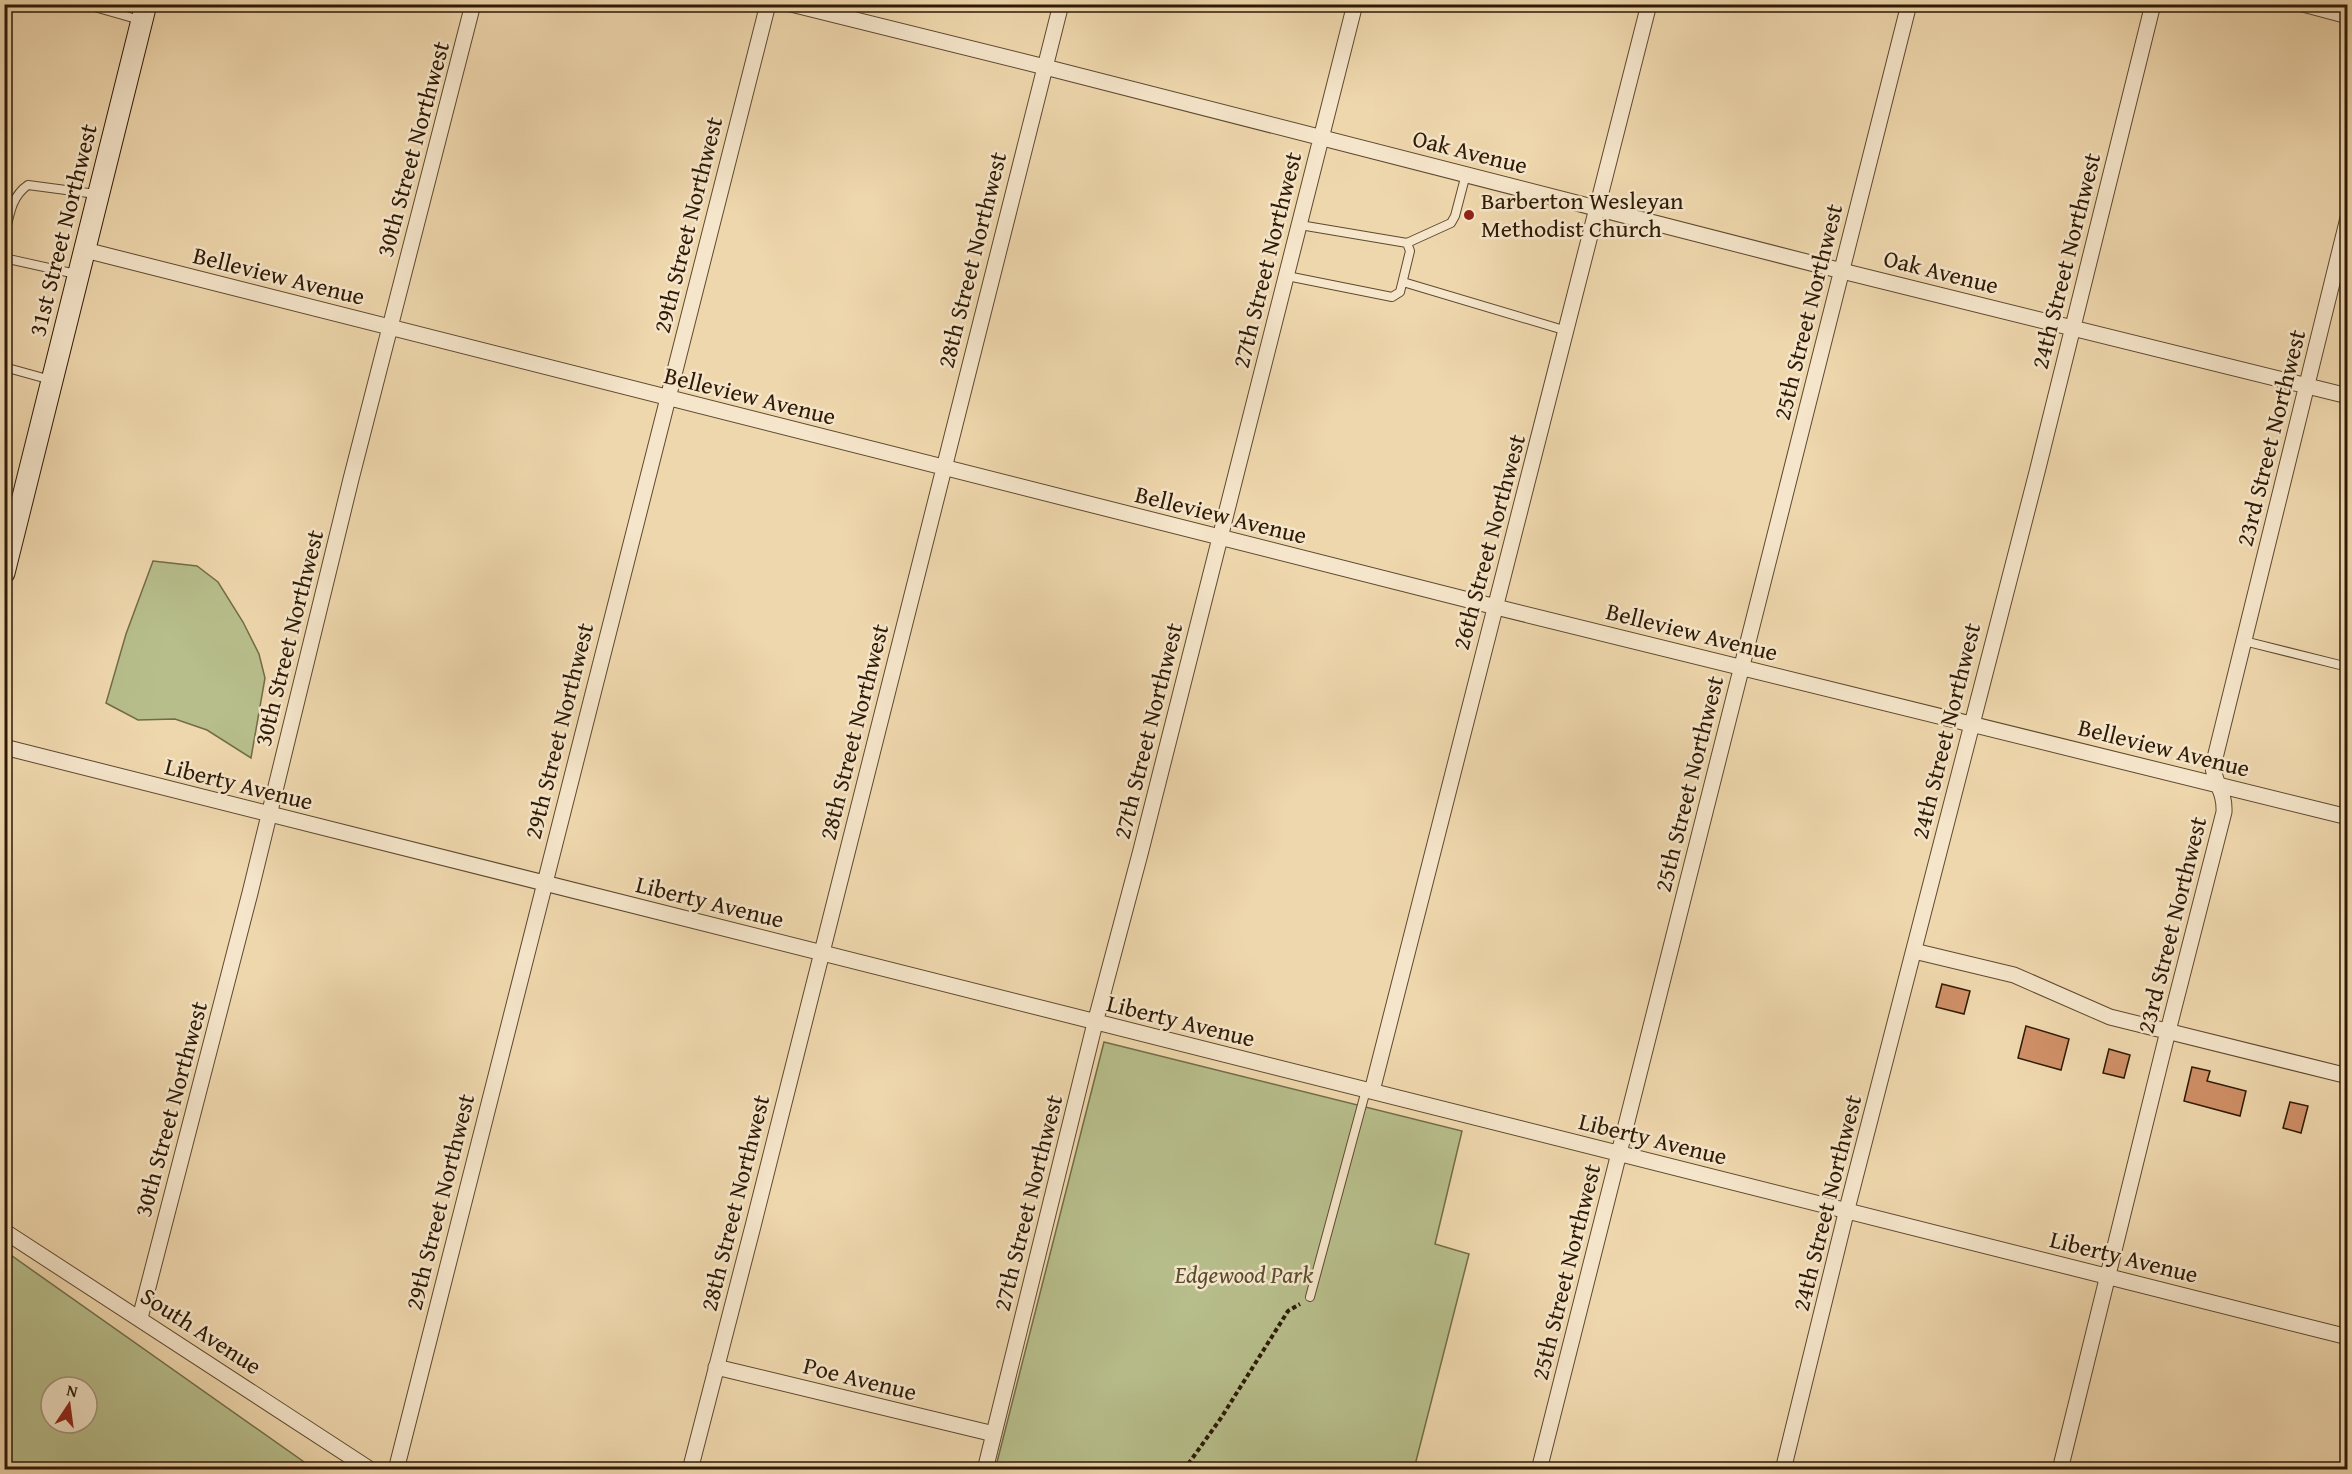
<svg xmlns="http://www.w3.org/2000/svg" width="2352" height="1474" font-family="'Gentium Book Plus',serif">
<rect width="100%" height="100%" fill="#efd7ad"/>
<filter id="stains"><feTurbulence type="fractalNoise" baseFrequency=".00333" numOctaves="4"/><feColorMatrix values="0 0 0 0 .2 0 0 0 0 .09 0 0 0 0 .02 0 0 0 .5 -.17"/></filter>
<radialGradient id="worn" r=".72"><stop offset=".6" stop-color="#630" stop-opacity="0"/><stop offset="1" stop-color="#630" stop-opacity=".3"/></radialGradient>
<path fill="#b7be8b" stroke="#726c48" stroke-width="1.5" fill-rule="evenodd" d="M153,561l44,5 21,16 25,40 16,32 6,24 -14,80 -44,-28 -32,-11 -37,1 -32,-17 20,-69z
M1104,1042l358,89 -27,113 34,10 -55,215 -419,1z
M4,1251h1l309,218h-309zM51,1387h36v36h-36z"/>
<path fill="#d09067" stroke="#2e1a05" stroke-width="1.5" d="M1942,984l28,7 -6,23 -28,-7z
M2026,1026l43,13 -8,31 -43,-12z
M2109,1049l21,6 -6,23 -21,-5z
M2192,1067l18,4 -3,10 39,10 -6,25 -56,-15z
M2290,1102l18,4 -7,27 -18,-5z"/>
<g fill="none" stroke-linecap="round" stroke-linejoin="round">
<g stroke="#5e492f" stroke-width="10">
<path id="lane" d="M84,4l56,16
M4,239c5,-20 6,-42 24,-54l68,9
M1407,243l44,-20 4,-7 11,-42
M4,258l72,16
M1287,276l105,21 8,-5 10,-41 -3,-8 -107,-18
M1403,282l164,49
M4,367l47,13
M2244,641l104,26
M1310,1297l56,-207"/>
</g>
<g stroke="#5e492f" stroke-width="17">
<path id="street" d="M791,4l254,63 797,204 506,125
M2303,4l45,12
M85,250l1411,357 852,210
M4,747l2344,590
M1914,951l100,24 96,42 238,59
M1372,1091l277,-1087
M4,1231l367,239
M140,1318l110,-425 101,-414 122,-475
M716,1367l278,67
M396,1470l372,-1466
M690,1470l63,-244 308,-1222
M985,1470l110,-447 45,-169 215,-850
M1539,1470l370,-1466
M1783,1470l64,-261 190,-737 116,-468
M2060,1470l108,-439 56,-219c1,-22 -10,-28 -11,-46l135,-548"/>
</g>
<g stroke="#2e1a05" stroke-width="23">
<path id="secondary" d="M4,573l142,-569"/>
</g>
<path stroke="#2e1a05" stroke-width="4" stroke-dasharray="4.5 3" stroke-linecap="butt" d="M1184,1470l37,-52 67,-107 12,-7"/>
<use href="#lane" stroke="#f5e5ca" stroke-width="8"/>
<use href="#street" stroke="#f5e5ca" stroke-width="15"/>
<use href="#secondary" stroke="#f5e5ca" stroke-width="21"/>
</g>
<circle fill="#8f2418" stroke="#f5e5ca" stroke-width="2" cx="1469" cy="215" r="6"/>
<g text-anchor="middle" stroke-width="5" stroke-linejoin="round" paint-order="stroke">
<g font-size="24" fill="#2e1a05" stroke="#f5e5ca">
<text transform="translate(413 149) rotate(-75)" y="8">30th Street Northwest</text>
<text transform="translate(1470 152) rotate(14)" y="8">Oak Avenue</text>
<text transform="translate(688 225) rotate(-76)" y="8">29th Street Northwest</text>
<text transform="translate(63 230) rotate(-76)" y="8">31st Street Northwest</text>
<text transform="translate(972 260) rotate(-76)" y="8">28th Street Northwest</text>
<text transform="translate(1267 260) rotate(-76)" y="8">27th Street Northwest</text>
<text transform="translate(2066 261) rotate(-76)" y="8">24th Street Northwest</text>
<text transform="translate(1941 272) rotate(14)" y="8">Oak Avenue</text>
<text transform="translate(279 276) rotate(14)" y="8">Belleview Avenue</text>
<text transform="translate(1808 312) rotate(-76)" y="8">25th Street Northwest</text>
<text transform="translate(750 396) rotate(14)" y="8">Belleview Avenue</text>
<text transform="translate(2271 438) rotate(-76)" y="8">23rd Street Northwest</text>
<text transform="translate(1221 515) rotate(14)" y="8">Belleview Avenue</text>
<text transform="translate(1489 542) rotate(-75)" y="8">26th Street Northwest</text>
<text transform="translate(1692 632) rotate(14)" y="8">Belleview Avenue</text>
<text transform="translate(289 638) rotate(-76)" y="8">30th Street Northwest</text>
<text transform="translate(559 731) rotate(-76)" y="8">29th Street Northwest</text>
<text transform="translate(1148 731) rotate(-76)" y="8">27th Street Northwest</text>
<text transform="translate(1946 731) rotate(-76)" y="8">24th Street Northwest</text>
<text transform="translate(854 732) rotate(-76)" y="8">28th Street Northwest</text>
<text transform="translate(2164 748) rotate(14)" y="8">Belleview Avenue</text>
<text transform="translate(239 784) rotate(14)" y="8">Liberty Avenue</text>
<text transform="translate(1689 784) rotate(-76)" y="8">25th Street Northwest</text>
<text transform="translate(710 902) rotate(14)" y="8">Liberty Avenue</text>
<text transform="translate(2172 925) rotate(-76)" y="8">23rd Street Northwest</text>
<text transform="translate(1181 1021) rotate(14)" y="8">Liberty Avenue</text>
<text transform="translate(171 1109) rotate(-75)" y="8">30th Street Northwest</text>
<text transform="translate(1653 1139) rotate(14)" y="8">Liberty Avenue</text>
<text transform="translate(440 1202) rotate(-76)" y="8">29th Street Northwest</text>
<text transform="translate(735 1203) rotate(-76)" y="8">28th Street Northwest</text>
<text transform="translate(1028 1203) rotate(-76)" y="8">27th Street Northwest</text>
<text transform="translate(1827 1203) rotate(-76)" y="8">24th Street Northwest</text>
<text transform="translate(2124 1257) rotate(14)" y="8">Liberty Avenue</text>
<text transform="translate(1566 1272) rotate(-76)" y="8">25th Street Northwest</text>
<text transform="translate(201 1331) rotate(33)" y="8">South Avenue</text>
<text transform="translate(860 1379) rotate(14)" y="8">Poe Avenue</text>
</g>
<g font-size="24" fill="#2e1a05" stroke="#f5e5ca" text-anchor="start">
<text x="1481" y="209">Barberton Wesleyan<tspan x="1481" dy="28">Methodist Church</tspan></text>
</g>
<g font-size="24" font-style="italic" fill="#574b2d" stroke="#f5e5ca">
<text x="1244" y="1283">Edgewood Park</text>
</g>
</g>
<rect width="2352" height="1474" fill="none" stroke="#efd7ad" stroke-width="24"/>
<rect x="6" y="6" width="2340" height="1462" fill="none" stroke="#2e1a05" stroke-width="3"/>
<rect x="12" y="12" width="2328" height="1450" fill="none" stroke="#2e1a05" stroke-width="1.5"/>
<g transform="translate(69 1405) rotate(13)"><circle r="28" fill="#f5e5ca" stroke="#a5947b" stroke-width="1.5"/>
<path d="M0-4.5L10 22L0 15L-10 22Z" fill="#8f2418"/>
<text y="-9" font-size="16" font-weight="bold" text-anchor="middle" fill="#2e1a05">N</text>
</g>
<rect width="100%" height="100%" filter="url(#stains)"/>
<rect width="100%" height="100%" fill="url(#worn)"/>
</svg>
